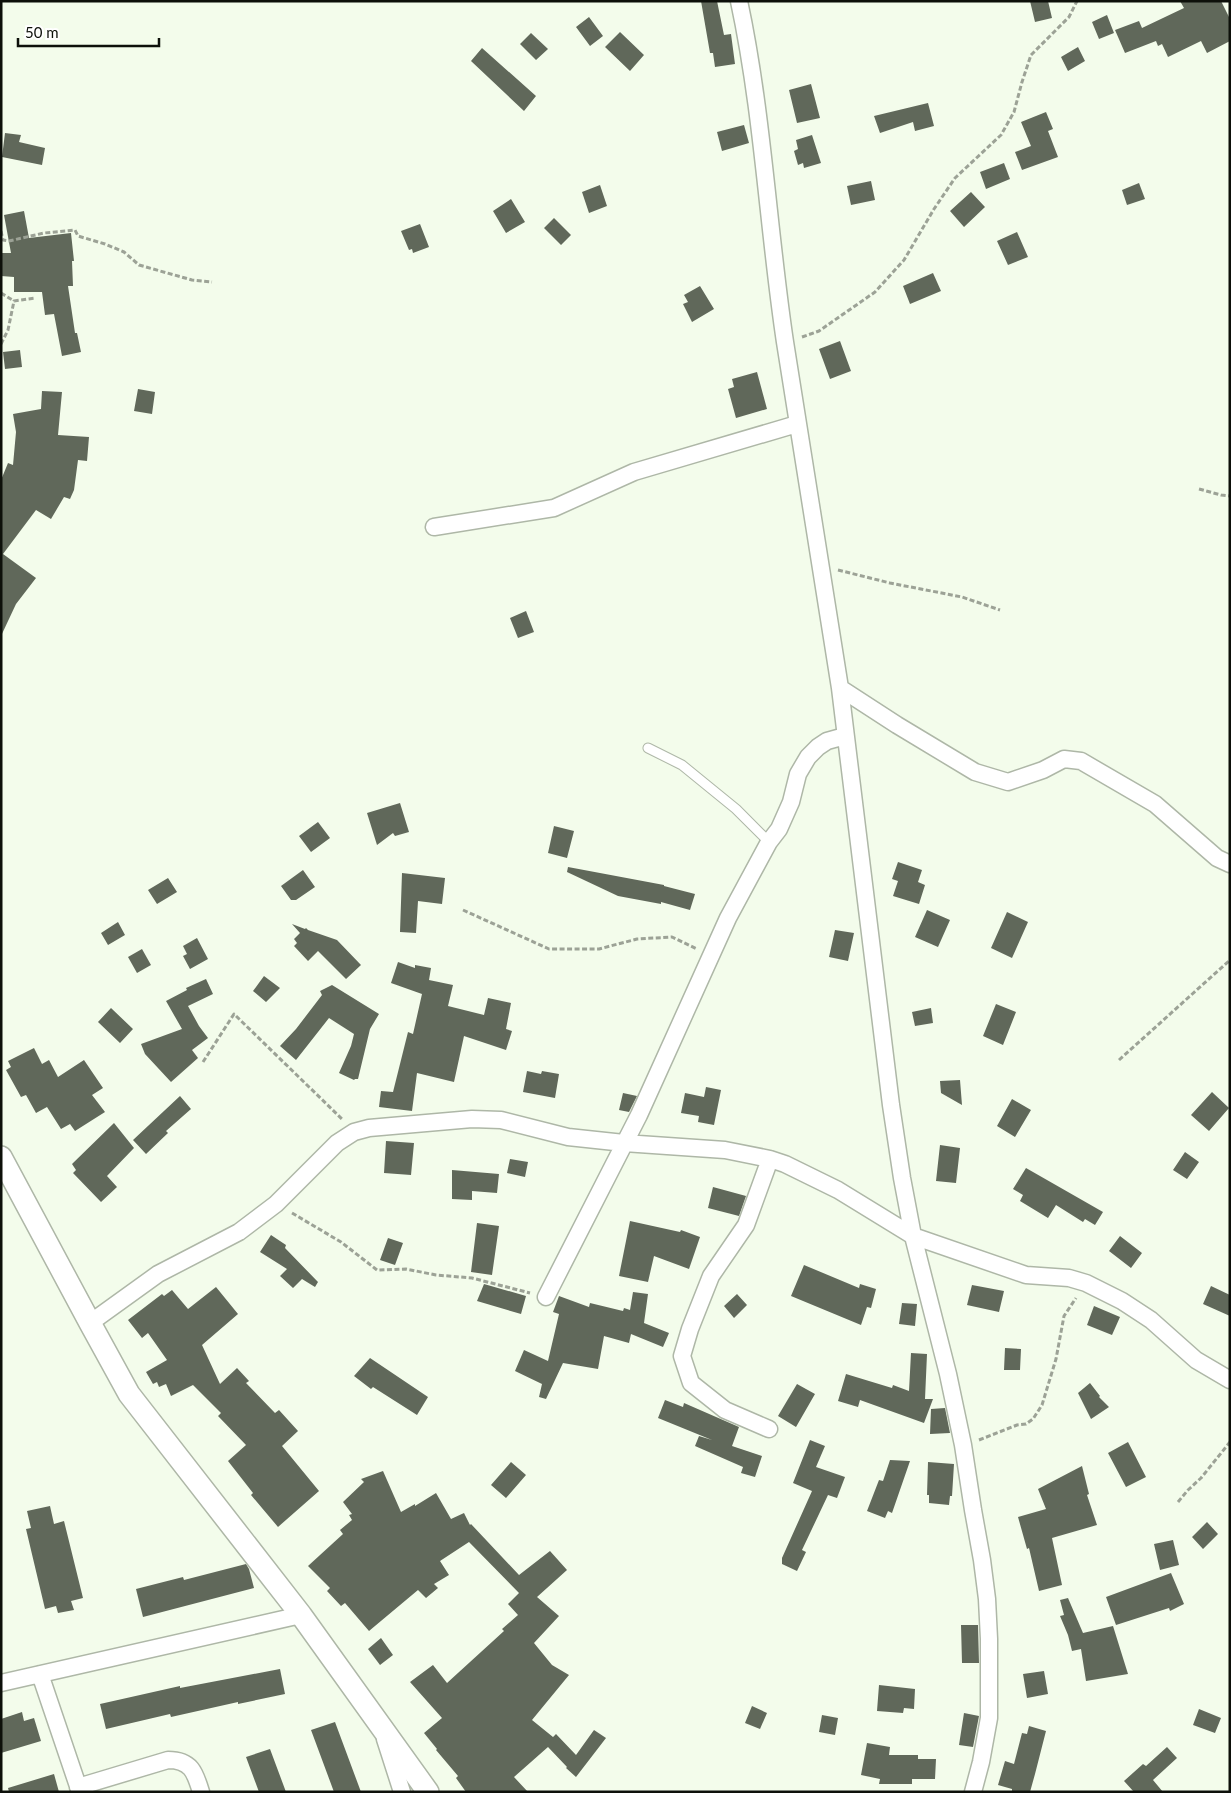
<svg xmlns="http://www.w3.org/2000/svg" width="1231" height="1793" font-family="Lato,sans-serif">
<rect width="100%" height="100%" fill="#f3fceb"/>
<path fill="#60685a" d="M701,1h16l7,34 7,-1 4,30 -20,3 -2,-14h-3z
M1030,1h18l4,17 -17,4z
M1180,1h41l9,18v22l-23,12 -6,-12 -33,16 -6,-13 -4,2 -2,-5 -31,12 -10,-23 24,-9 3,7 42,-20z
M1107,15l7,18 -15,6 -7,-17z
M589,17l14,19 -13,10 -14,-19z
M620,32l24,23 -14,16 -25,-24z
M531,33l17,16 -12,11 -16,-16z
M1078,47l7,14 -17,10 -7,-14z
M482,48l54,48 -12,15 -53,-50z
M811,84l9,34 -23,5 -8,-33z
M928,103l6,23 -19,5 -2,-9 -33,11 -6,-17z
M1046,112l7,17 -5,2 10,26 -36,13 -7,-18 16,-6 -10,-24z
M744,125l5,18 -27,8 -5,-19z
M5,133l16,2 -2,7 26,6 -3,17 -40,-8z
M812,135l9,28 -17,5 -1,-5 -5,2 -4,-14 4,-2 -2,-9z
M1004,163l6,16 -24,10 -6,-17z
M871,181l4,19 -24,5 -4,-19z
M1139,183l6,16 -18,6 -5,-15z
M600,185l7,21 -18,7 -7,-21z
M971,192l14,15 -21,20 -14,-16z
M511,199l14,23 -19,11 -13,-22z
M24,211l5,27 42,-5 3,28h-2l1,25h-5l7,47h2l4,19 -19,4 -8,-42 -9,1 -3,-23h-28v-15l-13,-1v-23h10l-7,-38z
M554,218l17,17 -10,10 -17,-17z
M420,224l9,23 -16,6 -1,-4 -3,1 -8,-19z
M1017,232l11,25 -20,8 -11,-24z
M933,273l8,18 -31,13 -7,-18z
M700,286l14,23 -22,13 -9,-18 5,-2 -4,-7z
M840,341l11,30 -21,8 -11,-30z
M20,350l2,17 -17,2 -2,-17z
M757,372l10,37 -31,9 -8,-29 6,-2 -2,-8z
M138,389l17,3 -3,22 -18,-3z
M42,391l20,1 -4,43 31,2 -2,24 -9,-1 -4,30 -4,9 -6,-2 -13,22 -15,-9 -33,44 33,24 -20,26 -15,32v-156l7,-17 5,2 3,-33 -3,-18 28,-5z
M526,611l8,21 -16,6 -8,-20z
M400,803l9,29 -14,4 -2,-3 -16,12 -10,-32z
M318,822l12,16 -19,14 -12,-16z
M554,826l20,5 -7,27 -19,-5z
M898,862l24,8 -4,12 7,3 -6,19 -26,-8 5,-15 -6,-2z
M568,867l96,18v1l31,8 -5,16 -29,-8v2l-43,-8 -51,-24z
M303,870l12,17 -19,13h-5l-10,-14z
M402,873l43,5 -3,26 -24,-3 -2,32 -16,-1z
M168,878l9,14 -20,12 -9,-14z
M927,910l23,10 -12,27 -23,-10z
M1007,912l21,10 -16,36 -21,-10z
M118,922l7,13 -17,10 -7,-12z
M292,924l13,5 1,-1 2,2 29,10 24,25 -15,14 -28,-28 -10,10 -14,-15 3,-3 -3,-4 6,-6z
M835,930l19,3 -6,28 -19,-4z
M197,938l11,21 -18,10 -7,-13 4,-2 -4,-8z
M142,949l9,16 -14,8 -9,-16z
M398,962l17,6v-3l16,3 -2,12 24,5 -5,21 36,9 4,-17 23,5 -5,26 6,2 -6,19 -42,-14 -10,46 -37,-9 -5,38 -33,-4 2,-16 12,1 15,-60 5,2 9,-40 -31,-11z
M264,976l16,12 -14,14 -13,-11z
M206,979l7,15 -25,12 11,20 9,12 -16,12 6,8 -27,24 -26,-28 -4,-10 41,-15 -16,-28 21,-11 -1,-2z
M332,985l47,29 -9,15 -12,50h-3l-1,1 -15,-7 12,-27 3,-12 -25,-16 -33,42 -16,-14 16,-17 26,-34 -2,-4z
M996,1004l20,8 -13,33 -20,-9z
M111,1008l22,21 -13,14 -22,-21z
M931,1008l2,15 -18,3 -3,-14z
M34,1048l8,16 7,-4 9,17 26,-17 19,28 -11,7 13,17 -30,19 -5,-7 -9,5 -14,-22 -11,6 -10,-18 -5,2 -15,-27 5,-3 -3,-6z
M527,1071l14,3 1,-3 17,3 -4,24 -32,-6z
M960,1080l2,25 -21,-12 -1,-12z
M706,1087l15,3 -7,35 -16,-3 1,-6 -18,-3 4,-20 19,4z
M1212,1092l17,16 -20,23 -18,-16z
M623,1093l14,3 -8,16 -10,-2z
M180,1096l11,13 -25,22 2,2 -22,21 -13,-14z
M1012,1099l19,11 -16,27 -18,-11z
M114,1123l20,25 -27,28 10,11 -16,15 -28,-29 3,-3 -4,-6z
M386,1141l28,2 -3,32 -27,-2z
M940,1145l20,3 -4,35 -20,-2z
M1185,1152l14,10 -12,17 -14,-9z
M510,1159l18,3 -3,15 -18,-4z
M1026,1168l77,44 -8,13 -10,-6 -2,3 -27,-17 -8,13 -28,-17 3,-6 -10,-6z
M452,1170l47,4 -2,19 -25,-2v9l-20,-1z
M713,1187l33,9 -7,20 -31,-8z
M630,1221l50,11 1,-2 19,7 -11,32 -35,-13 -6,26 -29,-6z
M477,1223l22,3 -7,49 -21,-3z
M271,1235l15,10 -1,3 33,34 -3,5 -13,-8 -9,9 -13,-12 7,-7 -27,-17z
M1120,1236l22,17 -11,15 -22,-17z
M388,1238l15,5 -8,22 -15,-5z
M804,1265l55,23 1,-4 16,5 -5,19 -4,-1 -6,18 -70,-29z
M484,1284l42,12 -5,18 -44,-13z
M972,1285l32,6 -5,21 -32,-7z
M1211,1286l19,9v21l-27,-12z
M216,1287l22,27 -36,31 18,39 17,-16 12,13 -3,2 29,30 4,-3 19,21 -16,15 37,45 -41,36 -27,-32 2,-2 -25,-32 18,-16 -28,-29 3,-3 -28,-28 -22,11 -5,-12 -7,3 -2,-5 -4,2 -7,-12 21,-12 -19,-27 -6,5 -14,-18 34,-26 2,2 8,-6 16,19z
M633,1292l15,2 -4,29 25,10 -6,14 -32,-13 -2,9 -25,-7 -6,33 -35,-6 -17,36 -7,-2 3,-13 -27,-13 9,-21 24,11 11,-47 -6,-2 6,-16 30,11 1,-4 33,8 1,-3 6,2z
M737,1294l10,11 -13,13 -10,-12z
M902,1303l15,1 -2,22 -16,-2z
M1094,1306l26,11 -8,18 -25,-10z
M1005,1348l16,1 -1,21h-16z
M911,1353l16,1 -2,45h8l-9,24 -64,-23 -2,7 -20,-6 8,-27 46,14 1,-3 16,6z
M370,1358l58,39 -11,18 -44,-28 -2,2 -17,-13z
M1090,1383l10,13 -1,1 10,10 -18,12 -13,-26z
M797,1384l18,10 -19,33 -18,-11z
M665,1400l18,7 1,-4 55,24 -7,19 30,10 -7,21 -14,-4 2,-6 -48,-21 4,-10 13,4 -54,-22z
M945,1408l5,25 -20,1 1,-25z
M810,1440l15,6 -9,21 29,10 -8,21 -9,-3 -26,55 4,2 -9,19 -15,-7v-6l30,-67 -19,-8z
M1128,1442l18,35 -20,10 -18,-34z
M890,1460l20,1 -18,52 -4,-2 -3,7 -18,-7 12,-31 4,1z
M511,1462l15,13 -20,23 -15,-13z
M928,1462l26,2 -2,32h-2l-1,9 -20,-2v-8h-2z
M1082,1466l7,28 -2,1 10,30 -45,13 10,47 -23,6 -10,-43 -2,1 -9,-32 28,-8 -8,-20z
M383,1471l18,41 14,-8v2l21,-13 15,26 13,-6 6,12 1,-1 48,51 31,-24 17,19 -30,27 22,19 -25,27 18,22 17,10 -37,45 21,17 3,-3 20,21 18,-25 12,8 -30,39 -10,-9 1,-1 -19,-20 -34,30 14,15h-62l-10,-14 2,-2 -22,-26 1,-1 -13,-16 18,-15 -32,-36 23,-17 14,18 57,-52 -2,-2 16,-14 -10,-11 11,-11 -50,-51 -29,19 9,14 -15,9 4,4 -12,10 -8,-8 -49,41 -24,-28 -4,3 -14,-15 3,-3 -22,-22 35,-32 -3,-4 12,-10 -3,-5 3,-1 -9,-12 21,-20 -3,-3z
M50,1506l4,18 10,-3 19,77 -12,3 3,9 -16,3 -2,-7 -11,3 -19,-80 5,-1 -4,-17z
M1207,1522l11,12 -15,15 -11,-12z
M1173,1540l6,25 -19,5 -6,-26z
M246,1564l3,5 5,19 -111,29 -7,-28 47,-12 1,3z
M1171,1573l13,31 -14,7 -1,-3 -53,17 -10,-28z
M1068,1598l15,35 30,-7 15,48 -42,7 -5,-32 -9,2 -4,-16 -8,-19 4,-1 -4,-15z
M961,1625h17l1,38h-17z
M381,1638l12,17 -13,10 -12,-16z
M280,1669l5,25 -47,10v-2l-67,15 -1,-3 -64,15 -6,-25 80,-18v2z
M1044,1671l4,23 -21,4 -4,-24z
M879,1685l36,4 -1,20 -10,-1 -1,5 -26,-2z
M752,1706l15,7 -7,16 -15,-6z
M1199,1709l22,9 -6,15 -22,-8z
M22,1712l2,9 10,-3 7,23 -40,12v-34z
M964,1713l15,3 -6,31 -14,-2z
M822,1715l16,3 -3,17 -16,-3z
M335,1722l26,70h-27l-23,-62z
M1029,1726l17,5 -11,43 -5,18h-18v-3l-14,-4 7,-24 9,3 8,-31 5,1z
M867,1743l23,4 -1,8h29v4h18l-1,20h-23v5h-33l1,-5 -19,-4z
M1167,1747l10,11 -24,22 10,12h-29l-10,-11 19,-17 3,2z
M270,1749l16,43h-27l-13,-35z
M54,1774l5,18h-50l-1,-4z"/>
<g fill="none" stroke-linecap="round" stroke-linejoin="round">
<g stroke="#aeb7a7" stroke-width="11">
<path id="service" d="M648,748l34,17 54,44 33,33"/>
</g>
<g stroke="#aeb7a7" stroke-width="19">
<path id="minor" d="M739,1c24,112 29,228 46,341l55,346 51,417 11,73 11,58 35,138 15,71 10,65 9,50 5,39 2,40v79l-8,44 -8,30
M434,527l120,-19 80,-36 163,-48
M840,688l57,37 78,47 33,10 35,-12 21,-11 17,2 74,43 62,54 13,6
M546,1297l93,-182 89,-197 41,-76 10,-13 12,-27 7,-28 10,-17 10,-10 9,-6 18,-5
M90,1323l68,-49 81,-42 37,-28 61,-61 17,-11 15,-4 103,-9 29,1 67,17 56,6 101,7 45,9 15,5 53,26 75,46 113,39 43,3 17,5 36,18 29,19 45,40 34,20
M769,1429l-44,-19 -34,-27 -9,-27 8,-27 21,-53 35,-51 24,-66
M40,1674l40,118
M1,1683l300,-68
M385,1739l17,53
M78,1787l90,-27c23,0 27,12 33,32"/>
</g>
<g stroke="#aeb7a7" stroke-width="24">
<path id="tertiary" d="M1,1157l89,166 39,71 172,221 127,177"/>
</g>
<path stroke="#9ca296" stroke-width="3" stroke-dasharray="5 2.5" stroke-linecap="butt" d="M1,231l2,9 6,1 35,-8 31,-3 3,6 27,8 19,8 15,13 53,15 20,2
M1,293l13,8
M802,337l17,-6 56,-39 29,-32 30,-51 21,-31 46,-43 13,-23 8,-30 9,-27 38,-38 8,-16
M1,344l7,-14 6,-29 22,-3
M1199,489l22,6 9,1
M838,570l52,13 72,14 38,13
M463,910l86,39h50l38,-10 35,-2 25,12
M1119,1060l111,-100
M203,1062l31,-48 109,106
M292,1213l49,29 36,28 29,-1 30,6 36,3 58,15
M979,1440l38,-15 9,-1 7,-5 9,-14 14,-46 8,-43 12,-18
M1178,1502l10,-12 13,-12 29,-36"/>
<use href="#service" stroke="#fff" stroke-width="9"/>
<use href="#minor" stroke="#fff" stroke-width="16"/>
<use href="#tertiary" stroke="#fff" stroke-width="21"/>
</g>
<rect width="1231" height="1793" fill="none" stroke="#0d100a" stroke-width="5"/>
<path d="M18 38v8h141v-8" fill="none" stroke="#0d100a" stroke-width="2.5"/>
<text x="25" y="38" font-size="15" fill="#0d100a" stroke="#ffffff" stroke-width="4" paint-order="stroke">50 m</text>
</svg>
